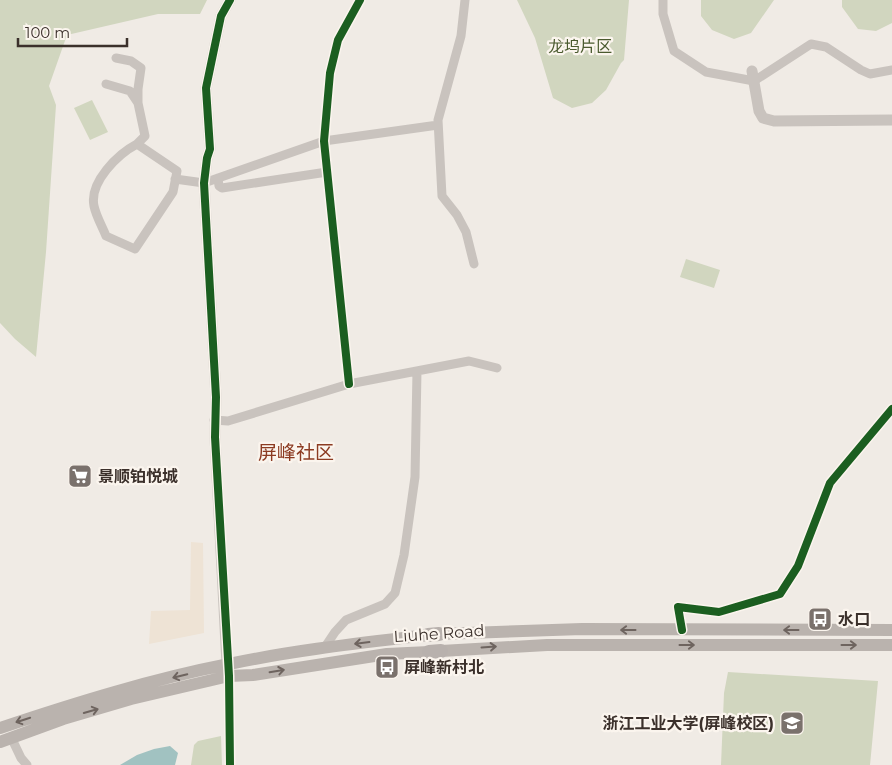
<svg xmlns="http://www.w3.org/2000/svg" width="892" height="765" font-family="Montserrat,'Noto Sans SC',sans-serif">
<rect width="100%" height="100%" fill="#f0ebe5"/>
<path fill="#d1d6bf" d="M0,0h207l-7,14h-42l-91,21 -18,51 7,19 -10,147 -10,105 -21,-18 -15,-16z
M517,0h112l-5,60 -3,3 -15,27 -14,13 -20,5 -19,-10 -18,-60z
M701,0h73l-23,33 -17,6 -22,-9 -11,-14z
M842,0h50v23l-16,8 -18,-2 -16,-22z
M92,100l16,32 -18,8 -16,-32z
M686,259l34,11 -6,18 -34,-11z
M728,672l150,9 -8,84h-149l3,-72z
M221,736l1,29h-31l3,-20 4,-4z"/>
<path fill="#eee3d5" d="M191,542l12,1 1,90 -55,11 2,-33 39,-1z"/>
<path fill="#a1c2c1" d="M170,746l8,7 -3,12h-55l17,-10 17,-6z"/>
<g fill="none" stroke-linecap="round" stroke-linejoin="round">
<path stroke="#c9c3be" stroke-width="9" d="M465,0l-4,36 -23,84 4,76 15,19 9,17 8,32
M663,0v14l11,37 32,21 48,9 57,-37 15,3 35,23 9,4 22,-4
M116,58l15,3 10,7 -3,21v14
M106,84l24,7 8,12 7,33 -8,8
M137,144l40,27 -4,21 -38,57 -29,-13c-4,-10 -10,-20 -12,-30 -5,-24 24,-52 43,-62z
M218,178l1,8 3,2 105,-16
M175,179l29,4 120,-42 114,-16
M349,384l-25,-243 6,-68 8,-33 22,-40
M214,420l14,1 121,-37 120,-23 28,7
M682,630l-4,-23 41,5 61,-18 18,-28 32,-83 62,-74
M325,647l10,-15 11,-12 39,-16 10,-11 9,-38 11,-78 2,-106
M228,670l2,95
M11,737l10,21 6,7"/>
<path stroke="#c9c3be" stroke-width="11" d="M752,71l7,40 4,7 11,3 118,-1
M227,664l-12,-227 1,-40 -12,-214 3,-25 3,-9 -4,-61 15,-72 9,-16"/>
<path stroke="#bab3ae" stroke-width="12" d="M439,634l143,-5 310,1
M441,651l106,-6h345
M0,728c75,-25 152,-49 229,-64 66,-14 132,-21 199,-29
M0,742l63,-23 68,-20 98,-23 24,-1 134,-21 42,-2"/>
<path stroke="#b8b1ad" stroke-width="14" d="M428,635l11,-1
M429,652l12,-1"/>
<g stroke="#fbf5ee" stroke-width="11">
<path id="cycleway" d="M349,384l-25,-243 6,-68 8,-33 22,-40
M682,630l-4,-23 41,5 61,-18 18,-28 32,-83 62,-74
M230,765l-1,-89 -14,-239 1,-40 -12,-214 3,-25 3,-9 -4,-61 15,-72 9,-16"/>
</g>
<use href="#cycleway" stroke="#1b5e20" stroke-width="8"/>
</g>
<defs><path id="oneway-shaft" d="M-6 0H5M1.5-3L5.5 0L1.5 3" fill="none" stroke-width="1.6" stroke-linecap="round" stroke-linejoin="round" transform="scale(1.25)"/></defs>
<g stroke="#6e645f">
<use href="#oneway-shaft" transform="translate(628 630) rotate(-180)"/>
<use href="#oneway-shaft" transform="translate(791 630) rotate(-180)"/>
<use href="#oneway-shaft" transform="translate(362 643) rotate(173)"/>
<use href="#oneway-shaft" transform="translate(687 645)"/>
<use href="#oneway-shaft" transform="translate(849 645)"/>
<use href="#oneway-shaft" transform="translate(489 647) rotate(-4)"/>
<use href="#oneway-shaft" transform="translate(277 671) rotate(-9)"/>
<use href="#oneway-shaft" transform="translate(180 676) rotate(166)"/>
<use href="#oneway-shaft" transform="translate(91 711) rotate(-16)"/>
<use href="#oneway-shaft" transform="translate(23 720) rotate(162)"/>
</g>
<defs>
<g id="supermarket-square" transform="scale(1.25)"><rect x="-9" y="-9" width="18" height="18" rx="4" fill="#7a716c" stroke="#fbf5ee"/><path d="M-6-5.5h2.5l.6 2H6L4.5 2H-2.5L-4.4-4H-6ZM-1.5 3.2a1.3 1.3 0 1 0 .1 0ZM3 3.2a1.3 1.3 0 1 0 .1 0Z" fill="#fff"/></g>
<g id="bus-square" transform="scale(1.25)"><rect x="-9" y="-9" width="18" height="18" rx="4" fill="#7a716c" stroke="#fbf5ee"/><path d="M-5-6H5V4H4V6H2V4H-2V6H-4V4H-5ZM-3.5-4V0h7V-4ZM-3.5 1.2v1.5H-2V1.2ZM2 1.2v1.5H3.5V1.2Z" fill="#fff"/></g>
<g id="university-square" transform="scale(1.25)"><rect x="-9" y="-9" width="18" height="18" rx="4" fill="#7a716c" stroke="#fbf5ee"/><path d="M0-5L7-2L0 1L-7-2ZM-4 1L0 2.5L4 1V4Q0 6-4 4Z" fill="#fff"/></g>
</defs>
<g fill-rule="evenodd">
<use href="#supermarket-square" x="80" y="476"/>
<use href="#bus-square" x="820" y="619"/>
<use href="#bus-square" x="387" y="667"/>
<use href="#university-square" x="792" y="723"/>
</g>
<g text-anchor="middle" stroke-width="4.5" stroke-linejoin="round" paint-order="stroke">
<g font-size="16" fill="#4a5a2e" stroke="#fbf5ee">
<text x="580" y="52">龙坞片区</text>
</g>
<g font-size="16" font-weight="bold" fill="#3b302b" stroke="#fbf5ee" text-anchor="start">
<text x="98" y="482">景顺铂悦城</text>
<text x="838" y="625">水口</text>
<text x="404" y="673">屏峰新村北</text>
<text x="774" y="729" text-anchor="end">浙江工业大学(屏峰校区)</text>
</g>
<g font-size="16" fill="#3b302b" stroke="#fbf5ee">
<text transform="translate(439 633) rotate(-4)" y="6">Liuhe Road</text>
</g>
<g font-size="19" fill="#8c3b22" stroke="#fbf5ee">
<text x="296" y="459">屏峰社区</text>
</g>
</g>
<path d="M18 38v8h109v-8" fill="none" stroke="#3b302b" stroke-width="2.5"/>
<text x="25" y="38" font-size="15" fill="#3b302b" stroke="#fbf5ee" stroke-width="4" paint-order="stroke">100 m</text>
</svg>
